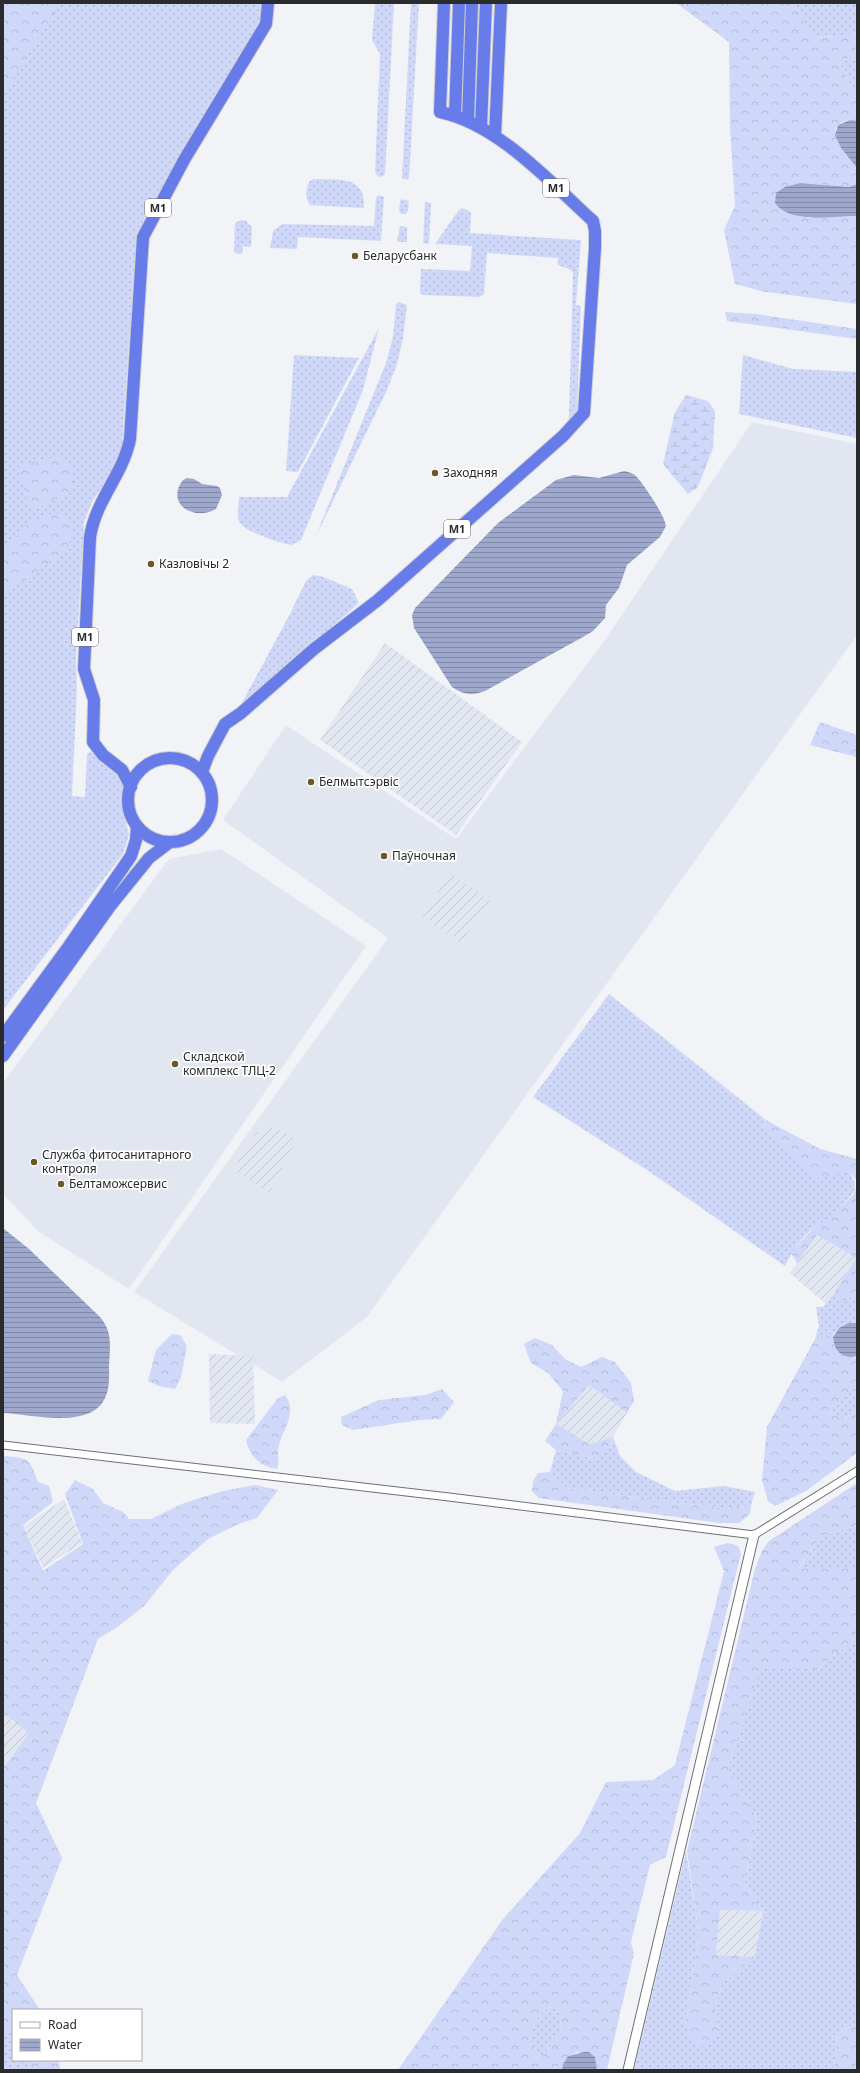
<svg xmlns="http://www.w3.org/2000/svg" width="860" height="2073" font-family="'Noto Sans',sans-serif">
<defs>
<pattern id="industrial-furrows" width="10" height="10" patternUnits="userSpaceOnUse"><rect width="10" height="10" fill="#e2e6f0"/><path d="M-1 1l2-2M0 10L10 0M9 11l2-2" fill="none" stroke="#c2c5ce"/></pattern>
<pattern id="grass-dots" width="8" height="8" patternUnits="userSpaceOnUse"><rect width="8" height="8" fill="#cfd8f9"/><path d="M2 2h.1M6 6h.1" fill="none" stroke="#b2bad6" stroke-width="1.8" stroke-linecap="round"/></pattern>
<pattern id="forest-crowns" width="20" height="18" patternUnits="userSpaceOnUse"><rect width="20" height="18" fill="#cfd8f9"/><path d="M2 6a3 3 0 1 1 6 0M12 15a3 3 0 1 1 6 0" fill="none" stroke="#b2bad6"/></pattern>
<pattern id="wetland-marsh" width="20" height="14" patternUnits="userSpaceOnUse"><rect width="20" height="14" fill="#cfd8f9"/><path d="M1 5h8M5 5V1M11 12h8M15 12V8" fill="none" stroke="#b2bad6"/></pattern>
<pattern id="water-rules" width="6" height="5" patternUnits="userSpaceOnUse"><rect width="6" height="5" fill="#9ea8cd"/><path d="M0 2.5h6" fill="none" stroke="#8189a7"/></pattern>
</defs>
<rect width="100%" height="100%" fill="#f2f3f7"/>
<path fill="#e2e6f0" d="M752,422l105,22v191l-490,682 -85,65 -148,-90 254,-354 -165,-118 63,-95 170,114 149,-199z
M221,849l145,97 -237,343 -90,-57 -36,-38v-111l166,-224z"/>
<path fill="url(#industrial-furrows)" d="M385,643l137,99 -66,93 -136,-95z
M450,874l40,27 -29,41 -39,-26z
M275,1127l21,12 -25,52 -3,1 -35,-22 23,-37z
M817,1235l39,23 -23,37 -7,9 -36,-31z
M209,1354l44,2 2,68 -45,-1z
M589,1385l38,28 -14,24 -24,7 -33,-20z
M64,1499l18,44 -39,25 -19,-42z
M3,1712l26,21 -26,35z
M720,1910l43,1 -8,46 -39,-2z"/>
<path fill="url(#grass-dots)" d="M3,3h262l-4,17 -116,197 -9,25 -14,203 -5,18 -25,39 -8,20 -8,139 1,27 -5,108 13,1 2,-43 4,-3h2l17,13 14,19 -1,28 6,24 -6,19 -120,156z
M375,3h19l-9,171 -2,2 -5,1 -3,-5 5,-118 -8,-14z
M411,3h8l-10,175 -2,2 -5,-2z
M795,3h62v31l-45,4z
M857,58v33l-4,-1 -15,-31z
M314,179c24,1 52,-4 50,29l-54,-3c-6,-6 -4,-20 1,-25z
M379,195l5,2 -3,44 -83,-4 -1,12 -27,-1 3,-17 9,-7 92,2 2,-29z
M402,199l7,2 -1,10 -3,3h-4l-2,-3 1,-10z
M425,202l6,1 -2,41 -6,-1z
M462,208l9,4 -1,21 111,7 -5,65 5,1 -4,105 -8,8 4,-146 -2,-3 -13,-5v-7l-71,-5 -3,41 -4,3 -57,-2 -3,-2 1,-24 49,2 2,-25 -37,-2 23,-33z
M242,220l4,1 6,6 -1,20 -8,-1 -1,8 -7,-1 -1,-4 1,-26z
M400,226l7,1v15h-10z
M399,302l8,3 -4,33 -6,26 -10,26 -72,148 71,-175 7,-26 3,-33z
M379,328l-16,62 -62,150 -9,5c-11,-1 -46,-13 -52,-22 -4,-7 -1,-19 -1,-26h48z
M294,355l65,3 -61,114 -12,-1z
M743,355l50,14 64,3v66l-118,-24z
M313,575l8,1 31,13 7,14 -121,107 51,-94 17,-35z
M609,994l157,126 -3,9 86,42c11,19 6,20 -8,35 -3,3 -5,10 -9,13 -4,3 -12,3 -17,7 -12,11 -23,25 -30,40l-138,-96 -114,-73z
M857,1293v30l-18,5 -5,5 -19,6 4,-13 -3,-19h7l10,-12 11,6z
M857,1386v25l-15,8 -12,-7z
M613,1437l7,19 16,16 39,19 49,-5 31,6 -4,13 -25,4 -159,-21 -17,-16 6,-22 42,9 13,-12z
M857,1526v43l-59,1 23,-34z
M857,1637v183h-3l3,4v198l-20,12 -3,36h-200l52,-219 13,84 -14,88 33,12 -2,-33 7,-19 32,-26 8,-46 -19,-28 13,-64 -29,-51 33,-102 57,3z
M549,2007l12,2 -1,25 -19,24 -12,-18 6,-20z
M3,2029l10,4v27h19l-7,10h-22z"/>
<path fill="url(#forest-crowns)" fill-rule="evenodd" d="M3,3h57l-57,92z
M676,3h119l17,35 45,-4v24l-19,1 15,31 4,1v30c-10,-2 -17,0 -22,9l6,18 16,20v16l-8,3 -48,-4 -26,20c14,21 59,13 82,13v88l-96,-13 -26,-7 -11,-54 11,-24 -5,-79 -1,-85z
M725,312l31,2 101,15v10l-130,-18z
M62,455c3,5 8,11 10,16 8,25 -25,33 -41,39l-7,-18 -5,-26z
M50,514h14c5,7 11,17 7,26 -7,16 -53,44 -68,56v-44l26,-30z
M820,722l37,13v24l-4,-3 -43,-11z
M766,1120l54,29 37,10v22l-8,-10 -34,8 -52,-50z
M857,1187v106l-13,8 -11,-6 23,-37 -39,-23 -20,28 -6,-10 25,-28 17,-7 7,-11 13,-12z
M834,1333c-6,16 10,23 23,25v28l-27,26 12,7 15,-8v42l-51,38 -31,15 -7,-5 -6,-21 5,-53 48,-88z
M172,1334l8,1 7,11 -6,31 -6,12 -16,-3 -11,-5 8,-31z
M535,1338l17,7 13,14 16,8 21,-10 13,5 16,21 3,18 -7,12 -38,-28 -33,39 33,20 24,-7 -2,10 -13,12 -42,-9 -11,-9 11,-17 7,-33 -15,-18 -17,-10 -7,-19z
M442,1389l12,13 -13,17 -21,1 -67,10 -11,-5 -1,-8 38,-17 46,-5z
M285,1395c14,19 -4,35 -7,55 -1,7 2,10 -1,19 -17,-2 -27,-13 -31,-29l32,-42z
M3,1456c26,2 26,1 35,26l11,4 4,16 -30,23 20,46 40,-27 -18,-50 10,-14 18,9 10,14 20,9 6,7h22l33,-16 39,-12 32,-6 23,5 -21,28 -21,7 -28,14 -35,31 -28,35 -26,21 -21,13 -62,164 26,55 -45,117 23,35h-27v23l-10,-4v-261l26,-35 -26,-21z
M550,1472l17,16 159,21 25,-4 -1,9 -11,9h-20l-180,-25 -7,-7 1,-10 5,-8z
M857,1483v43l-36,10 -23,33h59v68l-39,32 -57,-2 -33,101 29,51 -13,64 19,28 -43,-1 -4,45 39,2 -32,26 -7,19 2,33 -14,12 -13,-7 -6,-17 14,-88 -12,-84 68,-282 7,-18 7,-10z
M728,1543l10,3 3,7 -75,304 -16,8 -19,77 3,11 -27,117h-10v-5l-19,-13 -10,4 -5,8 -1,6h-164l105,-151 77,-86 26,-51 47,-2 22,-15 49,-194 -10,-24zM549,2007l12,2 -1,25 -19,24 -12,-18 6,-20z
M857,2022v48h-23l3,-36z
M32,2060h27l1,10h-35z"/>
<path fill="url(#wetland-marsh)" d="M686,395l22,6 7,10 -2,37 -15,39 -10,7 -25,-30 12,-52z"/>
<path fill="url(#water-rules)" d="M850,120l7,1v47l-16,-20 -6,-13 3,-10z
M800,183l49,4 8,-3v32c-23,0 -68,8 -82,-13l1,-10 9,-6z
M624,471c5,1 8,2 12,5 8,9 28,38 30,50l-6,11 -33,28 -8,23 -13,17 -1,13 -12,13 -10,6 -98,54c-13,5 -22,4 -33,-4l-38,-59 -2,-13 3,-7 83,-85 58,-43 18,-5 25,3z
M187,478l7,1 8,5 15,2 3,2 2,7 -6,14c-23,13 -51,-6 -33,-29z
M3,1228l26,21 70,67c14,15 11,30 10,49 0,10 1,23 -4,33 -14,32 -75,16 -102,15z
M849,1323h8v33c-13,4 -24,-5 -24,-19l6,-9z
M584,2052h5l6,5 2,13h-35l1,-6 5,-8z"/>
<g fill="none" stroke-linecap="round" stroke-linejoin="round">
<g stroke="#6f7074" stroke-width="9">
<path id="street" d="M3,1445l446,52 305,38 103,-64"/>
</g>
<g stroke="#6f7074" stroke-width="11">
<path id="secondary" d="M628,2070l126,-535"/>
</g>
<g stroke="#d0d0d1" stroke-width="14">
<path id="highway" d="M455,116l4,-113
M468,121l4,-118
M481,127l5,-124
M495,136l6,-133
M128 800a42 42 0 1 1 84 0a42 42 0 1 1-84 0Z
M202,772l6,-16 17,-32 16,-11 73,-64 64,-49 185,-164 21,-23 11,-165v-17l-2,-10c-43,-39 -95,-97 -153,-109l4,-109
M131,787l-9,-17 -19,-15 -10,-13 1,-42 -10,-31 6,-132c6,-38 33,-62 40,-98l13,-202 41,-77 82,-136 2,-21
M3,1036l66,-90 62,-90 5,-16 1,-14
M3,1056l108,-151 38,-47 21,-16"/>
</g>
<use href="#street" stroke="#fff" stroke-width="7"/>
<use href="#secondary" stroke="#fff" stroke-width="9"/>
<use href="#highway" stroke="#677ce8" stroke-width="12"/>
</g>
<g fill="#685926" stroke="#fff" stroke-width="1.5">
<circle cx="355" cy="256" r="4"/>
<circle cx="435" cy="473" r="4"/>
<circle cx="151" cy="564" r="4"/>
<circle cx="311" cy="782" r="4"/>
<circle cx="384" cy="856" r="4"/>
<circle cx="175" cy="1064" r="4"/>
<circle cx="34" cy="1162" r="4"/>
<circle cx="61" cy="1184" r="4"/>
</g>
<g text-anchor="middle" stroke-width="3.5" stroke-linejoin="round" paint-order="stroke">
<g fill="#fff" stroke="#6a6b6b" stroke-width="1">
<rect x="543" y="179" width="26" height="18" rx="3"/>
<rect x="145" y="199" width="26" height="18" rx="3"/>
<rect x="444" y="520" width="26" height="18" rx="3"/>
<rect x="72" y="628" width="26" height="18" rx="3"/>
</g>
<g font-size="11" font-weight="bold" fill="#2a2b2c">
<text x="556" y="192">М1</text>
<text x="158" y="212">М1</text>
<text x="457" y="533">М1</text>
<text x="85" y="641">М1</text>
</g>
<g font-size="12" fill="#2a2b2c" stroke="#fff" text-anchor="start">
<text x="363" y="260">Беларусбанк</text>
<text x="443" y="477">Заходняя</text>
<text x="159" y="568">Казловічы 2</text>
<text x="319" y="786">Белмытсэрвіс</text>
<text x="392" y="860">Паўночная</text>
<text x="183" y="1061">Складской<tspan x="183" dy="14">комплекс ТЛЦ-2</tspan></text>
<text x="42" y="1159">Служба фитосанитарного<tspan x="42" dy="14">контроля</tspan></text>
<text x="69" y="1188">Белтаможсервис</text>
</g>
</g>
<rect width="860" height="2073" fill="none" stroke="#2a2b2c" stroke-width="8"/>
<rect x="12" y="2009" width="130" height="52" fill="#ffffff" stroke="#aaaaab"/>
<rect x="20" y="2022" width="20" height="6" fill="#ffffff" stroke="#aaaaab"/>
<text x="48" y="2029" font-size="12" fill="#2a2b2c">Road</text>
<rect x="20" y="2039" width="20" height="12" fill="url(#water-rules)" stroke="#aaaaab"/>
<text x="48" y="2049" font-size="12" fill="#2a2b2c">Water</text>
</svg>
